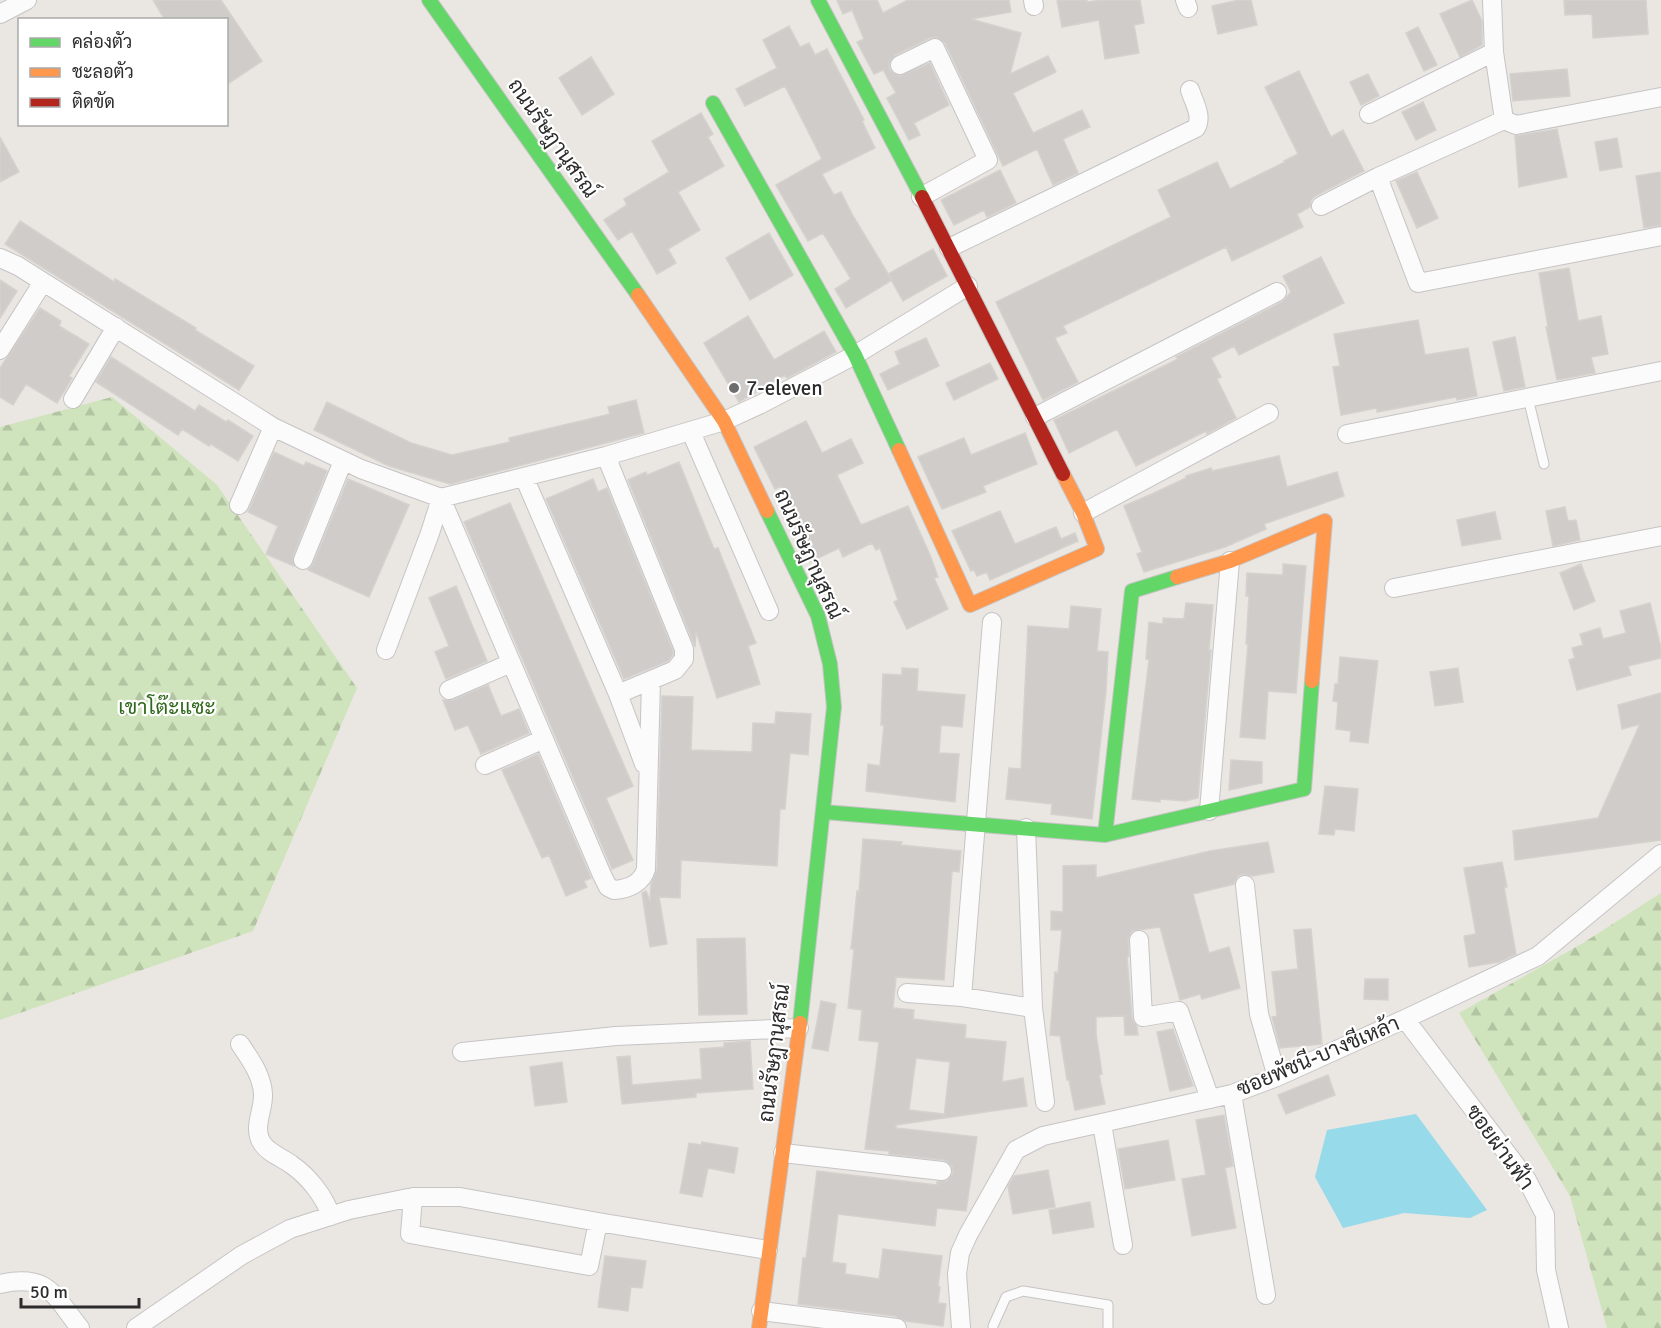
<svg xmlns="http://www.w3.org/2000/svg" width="1661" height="1328" font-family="Signika,Sarabun,sans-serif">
<defs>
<pattern id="forest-firs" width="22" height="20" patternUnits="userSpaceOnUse" patternTransform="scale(1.5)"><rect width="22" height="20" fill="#cfe4bc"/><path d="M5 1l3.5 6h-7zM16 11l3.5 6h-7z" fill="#b2c4a2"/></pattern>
</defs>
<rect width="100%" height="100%" fill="#eae6e2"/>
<path fill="url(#forest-firs)" d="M112,397l105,88 140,203 -104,243 -253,89v-593z
M1661,893v435h-54l-37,-132 -111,-183 124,-70z"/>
<path fill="#97daea" d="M1416,1114l71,96 -17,8 -66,-5 -61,15 -28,-51 12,-47z"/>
<path fill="#cfccc9" stroke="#d5d2ce" stroke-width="1.5" d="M153,0h68l41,61 -36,24v-65h-61z
M837,0h40l6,13 25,-13h101l2,12 -40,7 50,14 -11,41 38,-18 8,16 -43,21 20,40 49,-23 8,17 -27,12 15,34 -25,12 -16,-36 -34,17 -58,-123 -9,-6 -6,1 -35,17 -6,9 1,6 10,6 30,-13 19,42 -35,18 6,12 -11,5 -22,-42 9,-5 -13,-23 -9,4 -17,-32 7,-3 -12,-29 -9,4z
M1057,0h30v2l16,-2h37l4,23 -10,2 5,28 -34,6 -6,-39 -37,7z
M1239,0h12l6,25 -39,9 -6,-28z
M1472,0l10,21v24l-22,12 -20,-43z
M1564,0h82l2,34 -55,4 -1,-24 -27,1z
M789,26l11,21 9,-4 6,12 12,-6 37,71 -2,1 13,27 -53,26 12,21 7,-3 12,24 39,64 -46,28 -11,-19 16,-10 -28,-46 -15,8 -32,-56 46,-26 -37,-73 -40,20 -9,-17 41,-21 -14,-28z
M1418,27l19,38 -13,6 -18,-38z
M591,57l23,37 -32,21 -23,-37z
M1567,69l3,27 -57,5 -3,-27z
M1299,71l32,66 12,-7 21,41 -49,25 -4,4 -1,7 -13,7 6,13 -71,34 -6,-14 -163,79 4,7 -12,5 23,44 -35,18 -47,-98 175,-85 -13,-27 59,-28 13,27 55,-27 -1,-1 14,-7 -33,-67z
M1368,74l11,22 -18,9 -11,-23z
M1423,102l13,28 -20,10 -14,-28z
M701,113l12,21 -5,3 16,29 -46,26 22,38 -32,19 8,14 -19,11 -25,-43 -14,9 -14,-20 23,-15 -3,-6 45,-27 -17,-31z
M1557,129l10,48 -48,10 -4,-51z
M0,137l19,35 -19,10z
M1617,138l5,29 -22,4 -5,-29z
M1000,170l16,33 -29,14 -3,-7 -30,15 -13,-25z
M1417,172l21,46 -21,10 -21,-47z
M1661,172v53l-17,3 -8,-52z
M20,221l94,61 1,-3 81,49 -1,2 59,36 -15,24 -234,-146z
M769,233l24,42 -43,25 -24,-42z
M933,249l14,27 -44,25 -15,-27z
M1321,257l23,46 -105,52 -5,-9 -23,12 10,19 -4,2 19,39 -29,16 -1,-3 -70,35 -19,-37 -48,24 -15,-33 124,-61 -2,-2 106,-55 9,-10 -8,-16z
M1569,268l9,53 23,-5 7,38 -17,3 4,16 -38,7 -11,-53h2l-9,-54z
M0,280l17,11 -17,27z
M40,308l21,13 -2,5 30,18 -20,32 3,2 -15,25 -31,-19 -13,21 -13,-8v-29z
M748,316l26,44 50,-29 12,21 -49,26 -2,-3 -46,27 -35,-59z
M1418,320l7,35 43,-7 9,48 -20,4 -1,-3 -79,15v-4l-36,7 -8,-48 7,-1 -6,-32z
M1515,337l10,50 -21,4 -11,-49z
M926,338l13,28 -51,24 -8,-16 20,-10 -5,-12z
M111,357l84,54 4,-6 27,17 2,-2 25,16 -15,25 -27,-17 -2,2 -27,-17 -4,6 -82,-53z
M990,363l8,16 -44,21 -8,-17z
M636,400l8,33 -194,51 -61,-18 -75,-36 13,-28 84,41 41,12 58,-13 -1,-4 101,-24 -2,-7z
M806,421l16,32 29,-14 12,24 -26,12 24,50 47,-19 22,49 8,22 -4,1 14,31 -41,20 -13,-27 4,-2 -18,-52 -4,2 -4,-7 -29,14 -4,-9 -29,14 -11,-23 7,-3 -25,-50 -6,3 -21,-42z
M1025,433l12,31 -54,22 3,6 -44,17 -24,-52 46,-19 7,17z
M274,452l30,14 2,-4 21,9 -34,85 1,10 -28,-12 12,-28 -30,-14z
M1279,456l8,31 50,-15 7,24 -80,28 2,5 -41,18 -81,25 -7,-18 5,-2 -18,-46 30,-13 32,-15v-2l25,-8 1,3z
M679,462l35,87 4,-1 38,95 -8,3 12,38 -43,14 -21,-67 -1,16 -67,-167 18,-8 1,3z
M348,479l61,26 -40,92 -61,-27 5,-6z
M593,479l5,13 9,-4 66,163v4l-5,6 -44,18 -78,-180z
M510,503l123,283 -27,12 27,62 -21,9 -148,-347z
M1565,507l3,14 8,-1 4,20 -27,6 -7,-35z
M1000,511l15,33 41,-17 5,12 14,-6 3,8 -88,39 -3,-8 -10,4 -3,-6 -3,1 -19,-40z
M1495,512l6,27 -39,7 -5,-26z
M1283,564l23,2 -10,127 -28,-2 -3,48 -25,-2 8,-93h-2l3,-48h-3l1,-23 36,2z
M1581,564l14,37 -21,9 -14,-37z
M456,586l31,75 -41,18 -11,-27 14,-6 -20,-48z
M1186,603l27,2 -4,45h2l-13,148 -13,3 -25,-2v3l-28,-3 17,-139 -3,-1 3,-37 14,2v-6l21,1z
M1650,603l11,45v10l-33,8 3,9 -54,15 -8,-30 6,-2 -3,-10 11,-3 -3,-11 20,-6 3,11 23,-6 -6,-22z
M1071,606l30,3 -4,42 11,1 -2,39 -14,128 -41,-5 1,-10 -46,-5 3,-31 12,1 7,-143 41,3z
M1340,657l38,4 -10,82 -18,-2 1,-10 -15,-2 2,-27 -5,-1 2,-17h3z
M902,668l16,1 -1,22 48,4 -3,32 -21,-2 -2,28 20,1 -4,48 -89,-11 2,-27 12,2 4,-41h-3l2,-51 19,1z
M1458,668l5,34 -28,4 -5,-34z
M488,685l13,31 18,-7 10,24 -48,21 -13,-29 -13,5 -12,-30h10z
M1661,693v147l-146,20 -2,-29 85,-13 42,-94 -18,5 -4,-24z
M662,696l31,1 -2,53 61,2 1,-29 22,1 1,-12 35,2 -3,41 -18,-2 -5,56h-5l-3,57 -96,-6 -1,38 -21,-1 8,47 -17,3 -8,-54 4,-2 4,10 1,-17 6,-15z
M538,754l53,124 -7,3 3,6 -21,9 -17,-41 -7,3 -40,-88z
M1231,760l31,2v21l-33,7z
M1325,786l33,3 -4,42 -19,-2 -1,6 -15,-1z
M863,839l39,3 -1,3 60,6 -2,21 -7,-1 -8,109 -48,-3 -3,31 21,2 -1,9 53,6 -1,13 41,4 -4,40 21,-4 4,28 -83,12 6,-56 -34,-4 -7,52 34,4v4l-47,7v3l81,9 -11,74 -29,-3 -2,18 -97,-12 -6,48 14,2 -1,10 34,5 4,-30 59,7 -4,30 2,1 -2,16 8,1 -3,22 -38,-5 -10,-5 -97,-12 5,-46h3l11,-87 120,14v-3l10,-1 6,-8 -1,-7 -8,-6 -55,-6v-3l-24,-2 14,-107 -20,-2 3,-30 -14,-2 6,-59h-3l3,-27 3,-31 2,1z
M1268,842l6,30 -22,4 -9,-2 -5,2 -4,8 -41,10 16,59 20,-6 11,41 -38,11 -2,-5 -20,6 -20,-73 -28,4 -4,9 1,16 -2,1 5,61 5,9 1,8h-13l-1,-19 -28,1v16l6,41 -3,1 6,29 -30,6 -6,-30h-2l-7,-44 -10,-1 5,-63 3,1 4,-43h-11v-19l12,1v-46l33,-1v13l114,-27z
M1502,862l5,25h-3l12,67 -17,8 -30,5 -5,-31 12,-2 -12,-66z
M1311,929l11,115 -42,4 -8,-31 5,-1 -5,-44 26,-3 -4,-39z
M745,938l2,76 -48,1 -2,-76z
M1365,979h23v21l-24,-1z
M821,1001l15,3 -8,47 -16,-3z
M1173,1029l20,57 -23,5 -13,-59z
M750,1041l3,48 -57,4v4l-74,7 -5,-47 13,-1 2,29 70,-6 -2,-30 24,-2v-4z
M562,1062l5,40 -32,4 -5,-39z
M1328,1075l7,20 -49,19 -8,-19z
M1224,1115l9,51 -8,2 11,60 -44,8 -10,-57 24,-4 -10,-55z
M1168,1140l7,40 -50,9 -7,-40z
M702,1142l36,6 -4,25 -26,-5 -6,29 -22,-4 9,-50 12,2z
M1048,1170l7,37 -42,7 -5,-28 6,-10z
M1090,1202l4,25 -41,7 -4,-24z
M605,1256l41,5 -4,27 -11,-1 -3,24 -30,-4z"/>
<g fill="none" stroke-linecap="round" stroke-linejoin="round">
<g stroke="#c6c4c5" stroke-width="11">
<path id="lane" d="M1528,398l16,66
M993,1326l13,-29 17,-6 85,14v23"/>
</g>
<g stroke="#c6c4c5" stroke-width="20">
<path id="street" d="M1033,0l1,6
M1185,0l3,8
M1492,0l2,52 10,68
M0,14l27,-14
M900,65l35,-17 53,112 -67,37
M1369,114l125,-62
M1378,177l40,106 243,-47
M1321,206l57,-29 126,-57 12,5 145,-28
M949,248l247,-120c7,-12 -2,-25 -6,-38
M0,258l18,8 255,161 88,42 80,29 165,-42 118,-35 37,-17 94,-49 113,-69
M0,350l43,-68
M73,399l43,-72
M1035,417l242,-125
M691,432l78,179
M1347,434l314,-63
M606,456l78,193v10l-9,11 -57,24
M524,477l94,217 26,70
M441,498l161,377 6,12 6,3c14,-1 28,-7 32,-21l5,-188
M239,505l34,-78
M1083,513l186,-100
M303,560l40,-99
M1394,588l267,-52
M386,650l44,-117 11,-35
M449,690l62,-27
M485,765l59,-26
M1209,811l21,-250
M1026,828l7,180 12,94
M1245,885l14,129 18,63
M1139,940l4,77 36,-6 31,88
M907,993l55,4 71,11
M962,997l30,-375
M1405,1019l122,161 18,35 1,55 13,58
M240,1044c10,15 22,31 23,50 1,16 -11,34 -1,49 6,10 21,15 30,22 17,12 32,31 39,51
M462,1052l154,-16 183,-8
M1232,1094l34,201
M1102,1124l21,121
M783,1153l159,18
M413,1197l-3,37 179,32 9,-44
M0,1284c49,-11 54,12 80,44
M761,1311l136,17
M136,1328l106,-73 48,-26 59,-19 64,-13h47l138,25 170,28
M961,1328l-4,-54 3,-21 8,-18 48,-85 27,-14 189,-42 45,-17 128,-58 133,-63 123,-102"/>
</g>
<g stroke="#c6c4c5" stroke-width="16">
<path id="fast" d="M429,0l209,295
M818,0l104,197
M713,103l142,252 44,95
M767,511l51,105 12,48 4,43 -34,316
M824,812l281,23 199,-46 8,-108
M1105,835l27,-244 45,-14"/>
</g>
<g stroke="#c6c4c5" stroke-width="16">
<path id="slow" d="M638,295l86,126 43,90
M899,450l71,155 127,-56 -14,-36 -20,-39
M1177,577l53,-16 95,-40 -13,160
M759,1328l41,-305"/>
</g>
<g stroke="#c6c4c5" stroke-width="16">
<path id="jam" d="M922,197l141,277"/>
</g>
<use href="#lane" stroke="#fcfbfb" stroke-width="9"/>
<use href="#street" stroke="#fcfbfb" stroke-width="18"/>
<use href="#fast" stroke="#63d668" stroke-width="14"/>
<use href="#slow" stroke="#ff974d" stroke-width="14"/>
<use href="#jam" stroke="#b3261e" stroke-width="14"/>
</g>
<circle fill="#6e6d6c" stroke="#fff" stroke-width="2" cx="734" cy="388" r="6"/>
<g text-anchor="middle" stroke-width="4.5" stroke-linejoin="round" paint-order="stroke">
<g font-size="21" fill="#2c2c2c" stroke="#fff">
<text transform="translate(553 138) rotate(55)" y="7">ถนนรัษฎานุสรณ์</text>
<text transform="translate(809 554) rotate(66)" y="7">ถนนรัษฎานุสรณ์</text>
<text transform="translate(774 1053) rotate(-83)" y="7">ถนนรัษฎานุสรณ์</text>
<text transform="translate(1318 1056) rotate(-23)" y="7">ซอยพัชนี-บางชีเหล้า</text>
<text transform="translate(1500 1147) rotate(54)" y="7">ซอยผ่านฟ้า</text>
</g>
<g font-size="21" fill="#2c2c2c" stroke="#fff" text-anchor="start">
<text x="746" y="395">7-eleven</text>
</g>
<g font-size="21" fill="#31691c" stroke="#fff">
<text x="167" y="714">เขาโต๊ะแซะ</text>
</g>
</g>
<rect x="18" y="18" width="210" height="108" fill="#ffffff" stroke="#ababab" stroke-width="1.5"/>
<rect x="30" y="38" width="30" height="9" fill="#63d668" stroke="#ababab" stroke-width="1.5"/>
<text x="72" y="48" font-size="18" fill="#2c2c2c">คล่องตัว</text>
<rect x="30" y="68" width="30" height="9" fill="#ff974d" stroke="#ababab" stroke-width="1.5"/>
<text x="72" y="78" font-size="18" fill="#2c2c2c">ชะลอตัว</text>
<rect x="30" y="98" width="30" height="9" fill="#b3261e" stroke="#ababab" stroke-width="1.5"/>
<text x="72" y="108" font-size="18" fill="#2c2c2c">ติดขัด</text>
<path d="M21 1298v9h118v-9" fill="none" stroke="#2c2c2c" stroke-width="3"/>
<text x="30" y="1298" font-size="18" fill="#2c2c2c" stroke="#ffffff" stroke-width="4.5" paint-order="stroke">50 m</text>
</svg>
